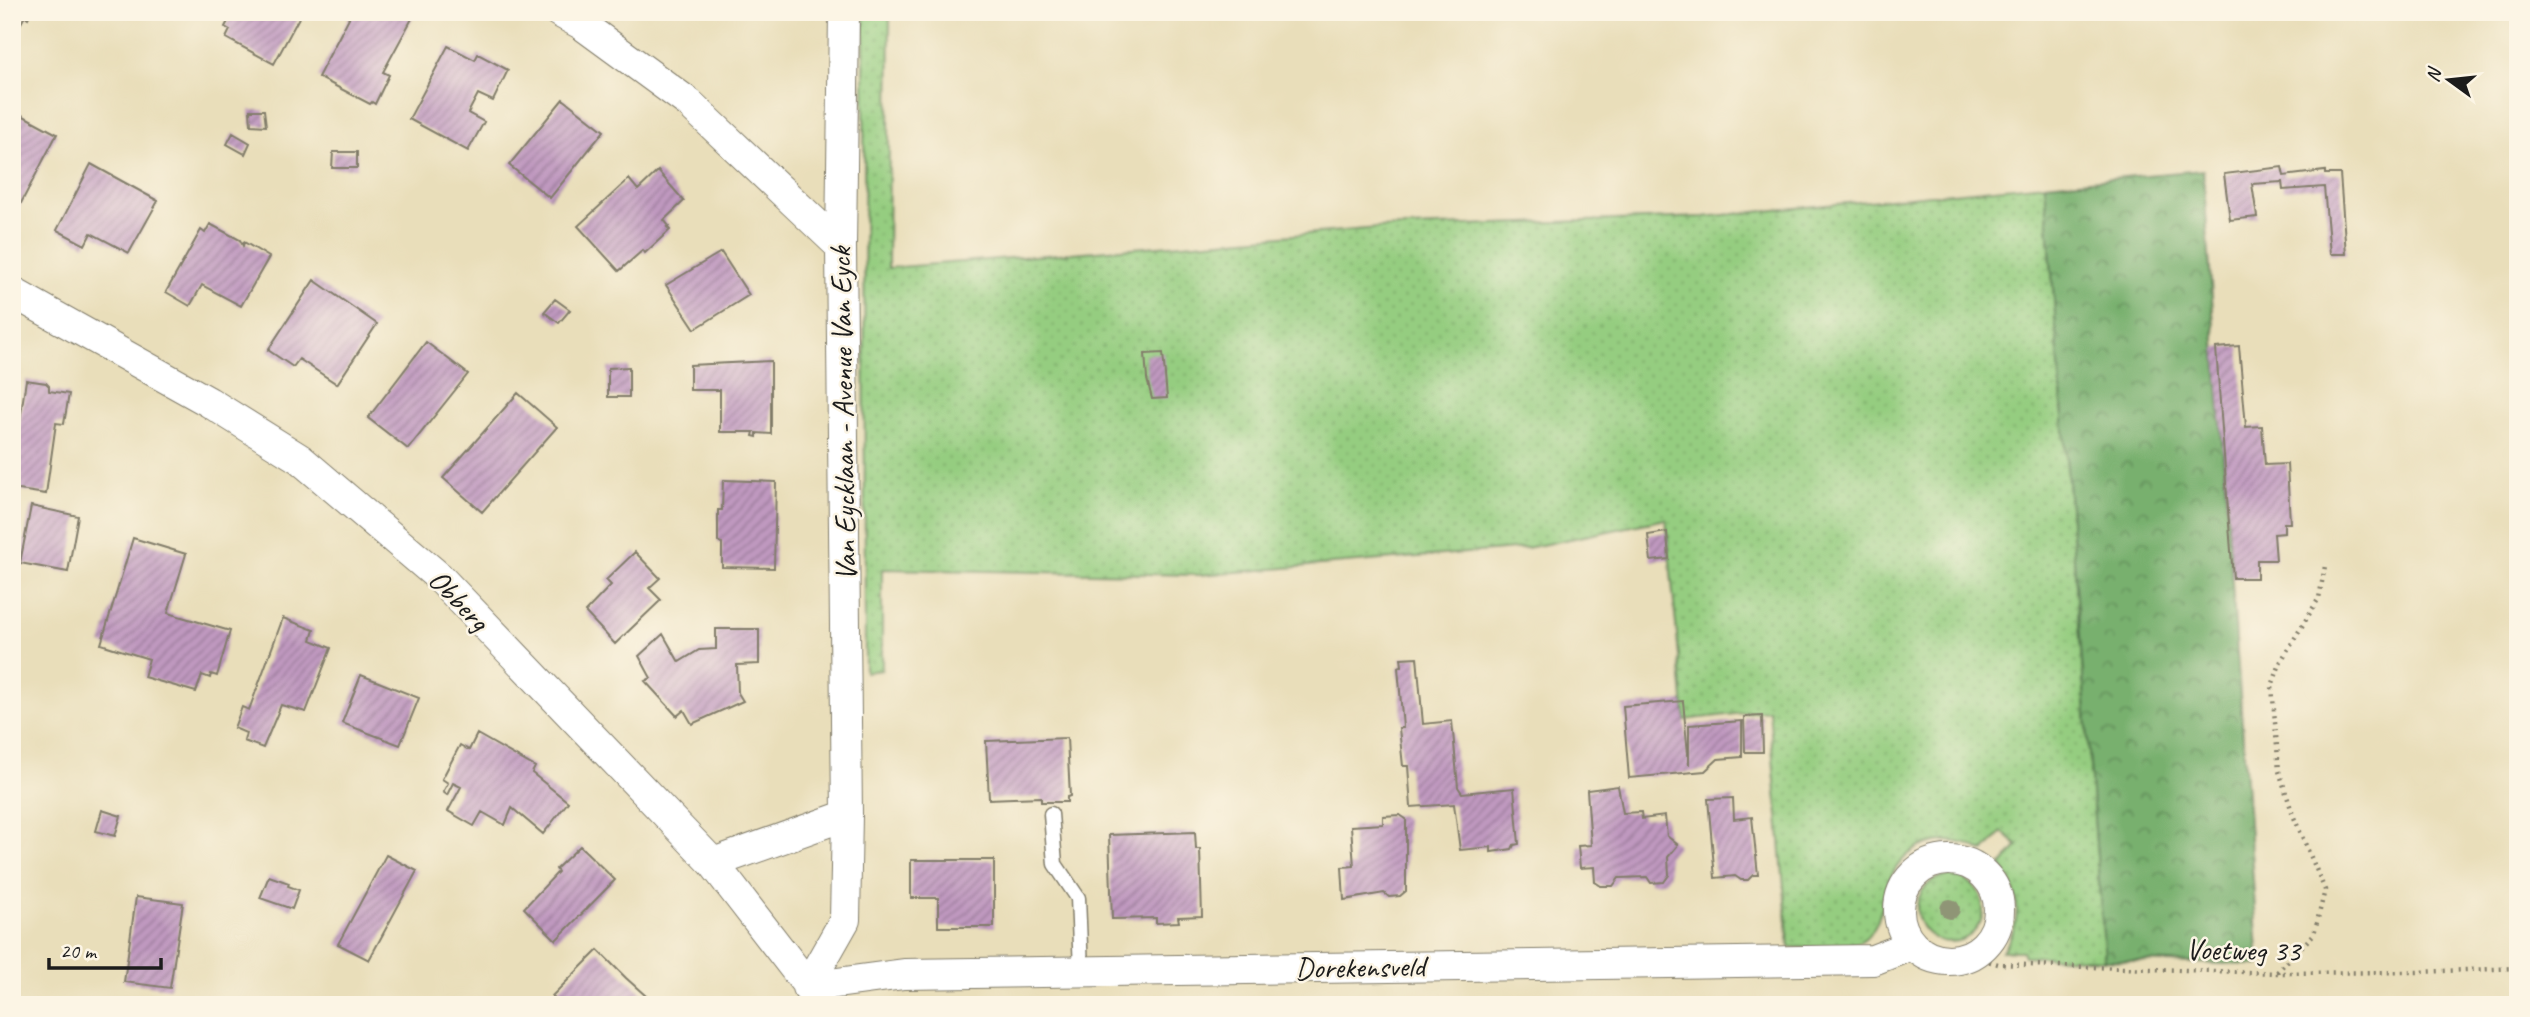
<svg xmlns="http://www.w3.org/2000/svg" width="2530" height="1017" font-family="Caveat,sans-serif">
<defs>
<pattern id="grass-dots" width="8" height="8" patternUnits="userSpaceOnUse" patternTransform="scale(1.75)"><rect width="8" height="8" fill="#95cd80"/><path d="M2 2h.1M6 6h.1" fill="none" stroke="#80af6e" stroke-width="1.8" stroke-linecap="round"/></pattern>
<pattern id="forest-crowns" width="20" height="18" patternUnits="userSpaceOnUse" patternTransform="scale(1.75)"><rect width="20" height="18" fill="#78b06e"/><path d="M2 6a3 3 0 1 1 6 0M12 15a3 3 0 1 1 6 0" fill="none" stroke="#628e5a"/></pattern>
<pattern id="building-hatch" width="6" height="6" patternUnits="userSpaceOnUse" patternTransform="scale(1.75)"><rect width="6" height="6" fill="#c099c0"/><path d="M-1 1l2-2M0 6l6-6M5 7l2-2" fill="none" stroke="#9b7c9b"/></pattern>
</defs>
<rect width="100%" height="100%" fill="#fcf5e5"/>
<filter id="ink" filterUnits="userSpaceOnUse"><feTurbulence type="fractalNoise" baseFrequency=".0143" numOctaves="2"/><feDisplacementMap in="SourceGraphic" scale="14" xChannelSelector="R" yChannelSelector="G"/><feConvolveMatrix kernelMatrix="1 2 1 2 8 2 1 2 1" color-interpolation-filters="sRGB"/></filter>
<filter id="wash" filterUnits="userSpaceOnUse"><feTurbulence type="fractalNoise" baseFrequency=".00686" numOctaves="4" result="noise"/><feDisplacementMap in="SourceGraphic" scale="28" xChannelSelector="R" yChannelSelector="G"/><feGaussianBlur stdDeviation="1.57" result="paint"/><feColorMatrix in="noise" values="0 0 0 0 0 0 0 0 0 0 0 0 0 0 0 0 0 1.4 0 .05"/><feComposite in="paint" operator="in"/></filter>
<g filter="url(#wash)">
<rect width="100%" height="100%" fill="#e9deba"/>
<path fill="url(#grass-dots)" stroke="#58744e" stroke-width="2" d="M864,12h26l-2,256 491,-40 324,-11 342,-33 60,776 -81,-4 -2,-5h-20c20,-27 20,-58 -1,-85l17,-20 -16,-14 -18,20c-40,-22 -80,-10 -97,34 -8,20 -4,39 -23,53 -19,14 -52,8 -75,8l-20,-237 -84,10 -19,-201 -139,29 -328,27 -317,-6v101l-17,2z
M1917 909a33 33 0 1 1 66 0a33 33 0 1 1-66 0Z"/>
<path fill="url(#forest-crowns)" stroke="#4a6645" stroke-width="2" d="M2203,170l56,795 -154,-5 -60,-776z"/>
<g id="blocks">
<path fill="url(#building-hatch)" d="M12,12h19l-3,6 -3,-2 -13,23z
M233,12h69l-28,52 -48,-26 4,-8 -5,-3z
M352,12h56l6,3 -31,57 6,3 -14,29 -3,-2 -2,2 -52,-27z
M448,46l27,14 3,-6 30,16 -15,31 -15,-7 -10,19 16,9 -16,29 -59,-32z
M563,99l41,32 -54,67 -41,-33z
M250,110h14l2,16 -15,-1z
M18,113l39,21 -39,75 -6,-3v-83z
M233,133l17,10 -5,11 -18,-10z
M333,152h24v16h-25z
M91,164l67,37 -29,52 -38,-20 -6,12 -28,-15z
M2282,167l2,9 41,-5v3h15l6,80h-16l-6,-67 -41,3 -1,-8 -30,2 5,33 -27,3 -6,-46z
M658,171l26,30 -20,19 5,6 -2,1 3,3 -25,23 -2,-3 -24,21 -41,-45 51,-47 9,11z
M210,224l30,16 3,6 1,-4 25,15 -28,49 -39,-21 -12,21 -24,-14 35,-62 4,3z
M721,252l28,43 -54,34 -29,-44z
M314,280l63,44 -40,60 -38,-25 -6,8 -25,-17z
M555,299l15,11 -11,13 -15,-11z
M426,342l42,32 -60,75 -40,-31z
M2239,346l7,81 16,-1 3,39 22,-1 3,59h-6v10l-10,1 2,26h-19v18h-24l-17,-230z
M1163,353l4,45 -15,1 -5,-20 -2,-25z
M771,361v73l-14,-1v4l-4,-1 1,-4h-34v-42h-30v-25z
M629,367v30h-21v-29z
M26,380l20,3 3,3v5l20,3 -5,30 -8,-1 -10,71 -34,-5v-16z
M518,393l39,34 -75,85 -39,-34z
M723,480l53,2 -2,86 -52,-1v-24l-4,-1v-32h4z
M31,506l47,10 -10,56 -48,-9z
M1667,532l2,27 -18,2 -3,-26z
M133,538l53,16 -18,59 62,18 -13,45 -6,-2 -1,4 -8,-3 -6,17 -52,-15 5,-18 -48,-15z
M635,552l25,26 -11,10 12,12 -46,44 -30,-32 26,-27 -5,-5z
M283,618l31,12 -3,10 20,8 -25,64 -25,-7 -18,43 -19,-7 2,-8 -12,-5 8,-21 7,3z
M716,629h43v35l-22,1 1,28 5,8 -51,23 -8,-14 -7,6 -32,-35 6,-3 -12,-22 24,-22 16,28 20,-12 17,-1z
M1417,657l6,67 29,-3 6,66 4,6 52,-5 5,56 -5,1 -2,4 -21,3v-5l-31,3 -6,-46 -43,3 -3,-41h-5l-4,-38h4l-5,-61 4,-1 -1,-8z
M361,675l58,23 -19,47 -58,-22z
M1683,701l6,64v-40l53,-4v36l-24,2 -13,12 -76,7 -6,-72z
M1762,716l1,36h-18l-1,-35z
M477,734l58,33 -3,6 36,29 -25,32 -31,-26 -7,17 -23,-13 -8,14 -26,-15 13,-24 -8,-4 -6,12 -4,-3 5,-9 -6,-4 18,-34 9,5z
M1067,738l3,58 -3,1v5h-26v-5l-52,2 -3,-58z
M1618,786l5,27 18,-1 1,7 23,-3 2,20 11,9 -10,12 1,18 -5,7 -13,1 -4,-6 -28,1 -6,8h-12l-6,-4 -1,-15 -14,1 -2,-22 13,-1 -4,-55z
M1733,798l1,21 18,-2 6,58h-5l-5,5h-7l-6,-4 -20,2 -7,-79z
M102,810l19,6 -6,20 -19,-5z
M1400,815l6,4v72l-6,5 -11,1 -5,-4 -40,7 -2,-33 12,-1 -3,-40 32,-2v-8z
M1195,832l1,17h4l2,67 -24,1 1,5 -23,1v-5l-44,1 -3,-84z
M580,846l35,34 -59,60 -32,-32 34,-36 -2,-3z
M386,855l31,16 -48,89 -31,-16z
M911,860h83v67h-56v-29h-27z
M269,876l20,7 -1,3 11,4 -7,19 -32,-11z
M136,897l47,6 -13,85 -46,-6z
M598,950l28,28 30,27h-96l-8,-9z"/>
</g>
</g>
<g filter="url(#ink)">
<use href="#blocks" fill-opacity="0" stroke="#827d6b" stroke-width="2"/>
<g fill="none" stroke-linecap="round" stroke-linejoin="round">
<g stroke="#827d6b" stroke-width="17">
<path id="service" d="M1051,814l4,50 23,34 3,72"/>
</g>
<g stroke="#827d6b" stroke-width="32">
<path id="minor" d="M559,12l22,12 108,79 152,144
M12,292l197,110 91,57 139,118 274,286 106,137
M1899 910a50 50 0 1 1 100 0a50 50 0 1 1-100 0Z
M713,863l134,-48
M807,987l97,-13 969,-14 39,-15
M807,987l38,-67 2,-105 -6,-568 3,-235"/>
</g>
<path stroke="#827d6b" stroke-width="4.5" stroke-dasharray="2 5" stroke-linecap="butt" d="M1969,956l29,8 278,9 141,-1 101,-4
M2277,972l37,-38 11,-44 -32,-75 -14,-44 -7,-85 9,-25 38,-63 6,-32"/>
<use href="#service" stroke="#fff" stroke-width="14"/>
<use href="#minor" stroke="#fff" stroke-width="30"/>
</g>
<circle fill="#8f9576" cx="1950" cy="909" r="10"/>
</g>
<g text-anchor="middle" stroke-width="5" stroke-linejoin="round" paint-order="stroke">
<g font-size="30" fill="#1c1c1c" stroke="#fcf5e5">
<text transform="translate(843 414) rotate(-91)" y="10">Van Eycklaan - Avenue Van Eyck</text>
<text transform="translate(459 600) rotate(46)" y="10">Obberg</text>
<text transform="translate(2243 950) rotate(1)" y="10">Voetweg 33</text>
<text transform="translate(1360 967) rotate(-1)" y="10">Dorekensveld</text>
</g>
</g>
<rect width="2530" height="1017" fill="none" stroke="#fcf5e5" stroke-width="42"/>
<g transform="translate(2449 80) rotate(285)" stroke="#fcf5e5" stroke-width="5" paint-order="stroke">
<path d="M0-5L12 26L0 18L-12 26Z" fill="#1c1c1c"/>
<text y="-10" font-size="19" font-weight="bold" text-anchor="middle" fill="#1c1c1c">N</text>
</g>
<path d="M49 958v10h112v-10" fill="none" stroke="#1c1c1c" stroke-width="3.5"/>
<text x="60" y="958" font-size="21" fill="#1c1c1c" stroke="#fcf5e5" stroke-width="5" paint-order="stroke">20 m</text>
</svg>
